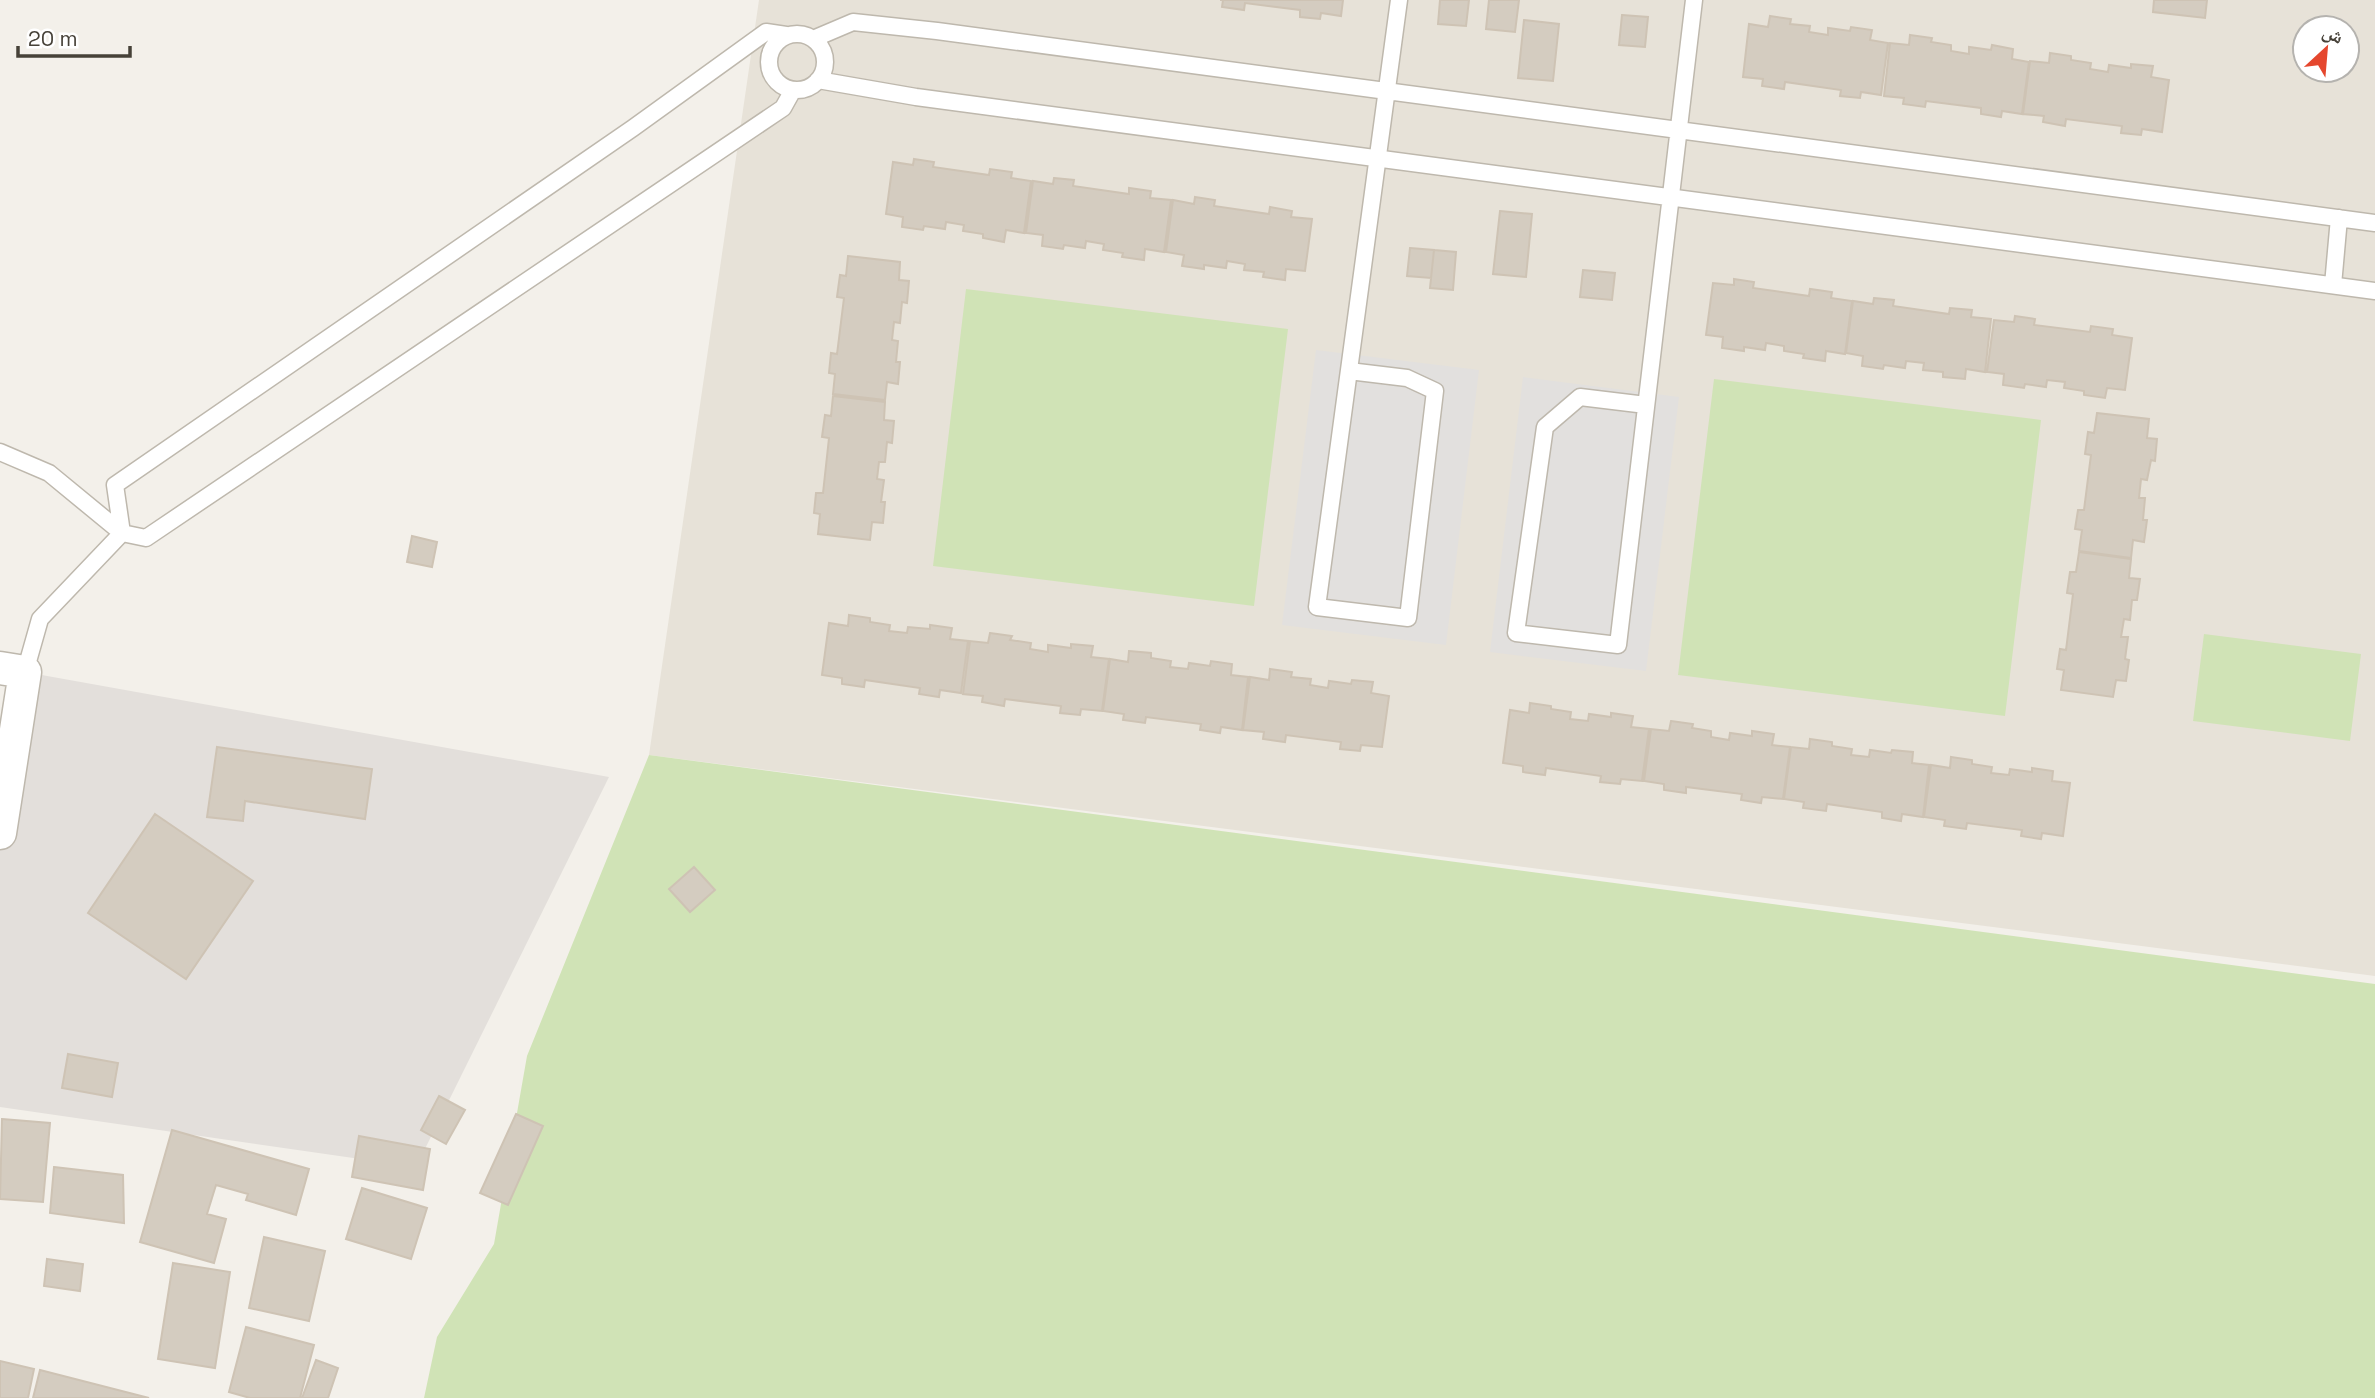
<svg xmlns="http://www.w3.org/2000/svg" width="2375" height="1398" font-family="'Space Grotesk','Noto Naskh Arabic',sans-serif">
<rect width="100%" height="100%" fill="#f3f0ea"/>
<path fill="#e7e2d8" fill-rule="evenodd" d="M759,0h1616v976l-1726,-221zM2305,28h42v42h-42z"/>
<path fill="#e3dfdb" d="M25,672l584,105 -193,390 -416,-60v-274z"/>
<path fill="#d0e3b6" d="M966,289l322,40 -34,277 -321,-40z
M1714,379l327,41 -36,296 -327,-41z
M2204,634l157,20 -11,87 -157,-20z
M649,755l1726,229v414h-1951l13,-61 57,-93 33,-188z"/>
<path fill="#e2e0de" d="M1316,350l163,20 -33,275 -164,-20z
M1523,377l156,20 -33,274 -156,-19z"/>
<path fill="#d4ccc0" stroke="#cec3b4" stroke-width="2" d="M1220,0h123l-2,16 -20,-3 -1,6 -20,-2v-7l-55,-7 -1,7 -22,-3 1,-7z
M1440,0h29l-3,26 -28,-2z
M1489,0h30l-4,32 -29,-3z
M2154,0h53l-2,18 -52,-6z
M1622,15l26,2 -3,30 -26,-2z
M1770,16l21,3 -1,5 20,2 -1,6 19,3v-7l22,3 1,-4 21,3 -2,10 18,3 -7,52 -20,-3 -1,6 -20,-2 1,-6 -56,-8 -1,7 -22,-3 1,-7 -20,-2 6,-53 19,3z
M1524,20l35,4 -6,57 -35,-3z
M1910,35l22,3 -1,4 20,3v6l18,3v-7l22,3 1,-5 21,4 -1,10 17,3 -7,52 -20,-3 -1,6 -20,-3v-6l-55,-7 -1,6 -22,-3 1,-6 -20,-2 6,-53 19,2z
M2050,53l21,3v4l20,3 -1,6 18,3 1,-7 22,3v-4l22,2 -2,11 18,3 -7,52 -20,-3 -1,6 -20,-2 1,-7 -56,-7 -1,7 -22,-4 1,-6 -21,-2 7,-53 19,2z
M914,159l20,3 -1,5 56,8 1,-6 22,3 -1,6 20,3 -7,52 -18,-3 -2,12 -21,-4v-4l-20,-3 1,-6 -18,-3 -1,7 -21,-3 -1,4 -21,-3 1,-10 -17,-3 7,-52 20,3z
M1054,178l20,2 -1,6 56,8v-6l22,3 -1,7 21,2 -7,52 -19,-3 -1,11 -22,-3 1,-4 -20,-3 1,-6 -18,-3 -1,7 -21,-3 -1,4 -21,-3 1,-11 -17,-2 7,-52 20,3z
M1195,197l20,3 -1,6 55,8 1,-7 22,4 -1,6 21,2 -7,52 -19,-2 -1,11 -22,-3 1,-5 -20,-2 1,-6 -18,-3 -1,7 -22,-3v4l-22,-3 2,-11 -18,-3 7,-52 21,4z
M1500,211l32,3 -6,63 -33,-3z
M1410,248l24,2 -3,28 -24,-2z
M1434,250l22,2 -3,38 -23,-2z
M848,256l52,6 -1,18 10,1 -2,22 -5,-1 -2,21 -6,-1 -2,18 6,1 -2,21h4l-2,22 -11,-2 -2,18 -52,-6 2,-20 -6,-1 2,-20 6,1 7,-56 -7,-1 3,-22 6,1z
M1583,270l32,3 -3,27 -32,-3z
M1734,279l20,3 -1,6 56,8 1,-7 22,3 -1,6 21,3 -7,53 -19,-3 -1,10 -22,-3 1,-4 -20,-3v-5l-18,-3 -1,7 -21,-3v4l-22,-3 1,-11 -17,-2 7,-52 21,2z
M1874,298l20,2 -1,6 56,8 1,-6 22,2 -1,7 20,2 -6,53 -19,-3 -1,10 -22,-2v-5l-20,-2 1,-7 -18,-2 -1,7 -21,-3 -1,4 -21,-3 1,-10 -17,-3 7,-52 20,3z
M2015,316l20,3 -1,6 56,7 1,-6 22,3 -1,6 20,3 -7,52 -18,-2 -2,10 -21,-3v-4l-20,-3 1,-6 -18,-2 -1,7 -21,-3 -1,4 -21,-3 1,-11 -17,-2 7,-52 20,2z
M833,396l52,6 -1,18 10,1 -2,22 -5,-1 -2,20h-6l-2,17 7,1 -3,22h4l-2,21 -11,-1 -2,18 -52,-6 2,-20 -6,-1 2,-20h7l6,-55 -7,-1 3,-22 6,1z
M2097,413l52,6 -2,19 10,1 -2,22 -4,-1 -4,20 -6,-1 -2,19h6l-2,22h4l-3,22 -11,-2 -2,18 -52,-7 3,-21 -7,-1 3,-19h6l7,-55 -6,-1 3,-22 6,1z
M412,536l25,6 -5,25 -25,-5z
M2079,552l52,7 -2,19 11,1 -3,21h-5l-2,20 -6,-1 -3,18h7l-3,22 4,1 -3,21 -10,-1 -3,17 -52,-7 3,-20 -7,-1 3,-20 6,1 7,-56 -6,-1 3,-21h6z
M849,615l21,3v4l20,3 -1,6 18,2 1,-6 22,2v-4l22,3 -2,11 18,2 -7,52 -21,-3 -1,7 -20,-3 1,-6 -55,-8 -1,7 -22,-3v-6l-20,-3 7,-52 19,3z
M990,633l22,3 -2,4 21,3 -1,6 18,3v-7l23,3v-4l22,2 -2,11 18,2 -7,52 -21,-2 -1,6 -20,-2 1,-7 -56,-7 -1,7 -22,-4 1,-6 -20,-2 7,-53 18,2z
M1129,651l22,2v5l20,3 -1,6 18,2 1,-6 21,3 1,-5 21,3 -1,11 17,2 -6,53 -21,-3 -1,6 -20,-3 1,-6 -55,-7 -1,6 -22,-3 1,-6 -21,-3 7,-52 18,3z
M1270,669l22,3 -1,5 20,2 -1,6 18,3 1,-7 22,3 1,-4 21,2 -2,11 18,3 -7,51 -21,-2 -1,6 -20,-2 1,-7 -55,-7 -1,7 -22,-3 1,-7 -21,-2 7,-53 19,3z
M1530,703l21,3v3l20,3 -1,7 18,2 1,-7 22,3v-4l22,3 -2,11 18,2 -7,52 -21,-2 -1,5 -20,-2 1,-6 -55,-8 -1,7 -22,-3v-6l-20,-3 7,-53 19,3z
M1671,721l22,3 -1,4 19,3v6l18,3 1,-7 22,3v-5l22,3 -2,11 18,2 -7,52 -21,-2 -1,6 -20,-3 1,-6 -56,-7v6l-22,-3v-6l-20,-3 7,-52 18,2z
M1810,739l22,3v4l20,3 -1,6 18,2 1,-7 21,3 1,-3 21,2 -1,11 17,2 -6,52 -21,-3 -1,7 -19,-3v-6l-55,-8 -1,7 -23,-3 1,-6 -20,-3 7,-52 18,2z
M217,747l155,22 -7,50 -120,-18 -2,20 -36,-4z
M1951,757l21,3v4l20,3 -1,6 18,2 1,-6 22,3v-4l21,3 -1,10 18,2 -7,53 -21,-3 -1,6 -20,-3 1,-6 -55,-7 -1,6 -22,-3 1,-6 -21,-3 7,-52 19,3z
M155,814l98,67 -67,98 -98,-66z
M694,867l21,23 -25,22 -21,-23z
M68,1054l50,9 -6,34 -50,-9z
M439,1096l26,14 -19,34 -25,-14z
M516,1114l27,12 -35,79 -28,-12z
M2,1119l48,4 -7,79 -43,-3z
M172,1130l137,39 -13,46 -50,-15 2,-6 -32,-9 -9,29 19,5 -12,44 -74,-21z
M359,1136l71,13 -7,41 -71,-13z
M54,1167l69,8 1,48 -74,-10z
M362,1188l65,20 -16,51 -65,-20z
M264,1237l61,14 -16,70 -60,-13z
M47,1259l36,5 -3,27 -36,-5z
M173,1263l57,9 -15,96 -57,-9z
M246,1327l68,18 -14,53h-50l-21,-6z
M316,1360l22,8 -10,30h-26z
M0,1361l34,8 -6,29h-28z
M40,1370l109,28h-116z"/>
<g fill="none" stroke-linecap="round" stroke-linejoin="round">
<g stroke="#beb8ad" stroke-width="19">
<path id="lane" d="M769 62a28 28 0 1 1 56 0a28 28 0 1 1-56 0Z
M813,39l40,-17 84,9 1438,192
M818,80l98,17 1459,194
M2333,285l6,-67
M1349,371l58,7 28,13 -27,227 -91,-11 82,-607
M1646,405l-66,-8 -35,30 -29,206 102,12 76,-645
M0,452l49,21 73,60 24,5 637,-430 10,-18
M122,533l-7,-48 518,-357 133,-96 20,3
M25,672l15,-53 82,-86"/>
</g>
<g stroke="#beb8ad" stroke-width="35">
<path id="street" d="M0,668l25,4 -25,161"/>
</g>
<use href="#lane" stroke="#fff" stroke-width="16"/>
<use href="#street" stroke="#fff" stroke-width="32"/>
</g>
<g transform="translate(2326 49) rotate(26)"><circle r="33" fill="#ffffff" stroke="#b5b3af" stroke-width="2"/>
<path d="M0-5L12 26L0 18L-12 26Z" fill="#e5472e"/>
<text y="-10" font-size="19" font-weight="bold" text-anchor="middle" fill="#464138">ش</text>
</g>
<path d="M18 46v10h112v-10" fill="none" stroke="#464138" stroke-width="3.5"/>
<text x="28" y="46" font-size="21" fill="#464138" stroke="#ffffff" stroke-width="5" paint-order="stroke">20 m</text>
</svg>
